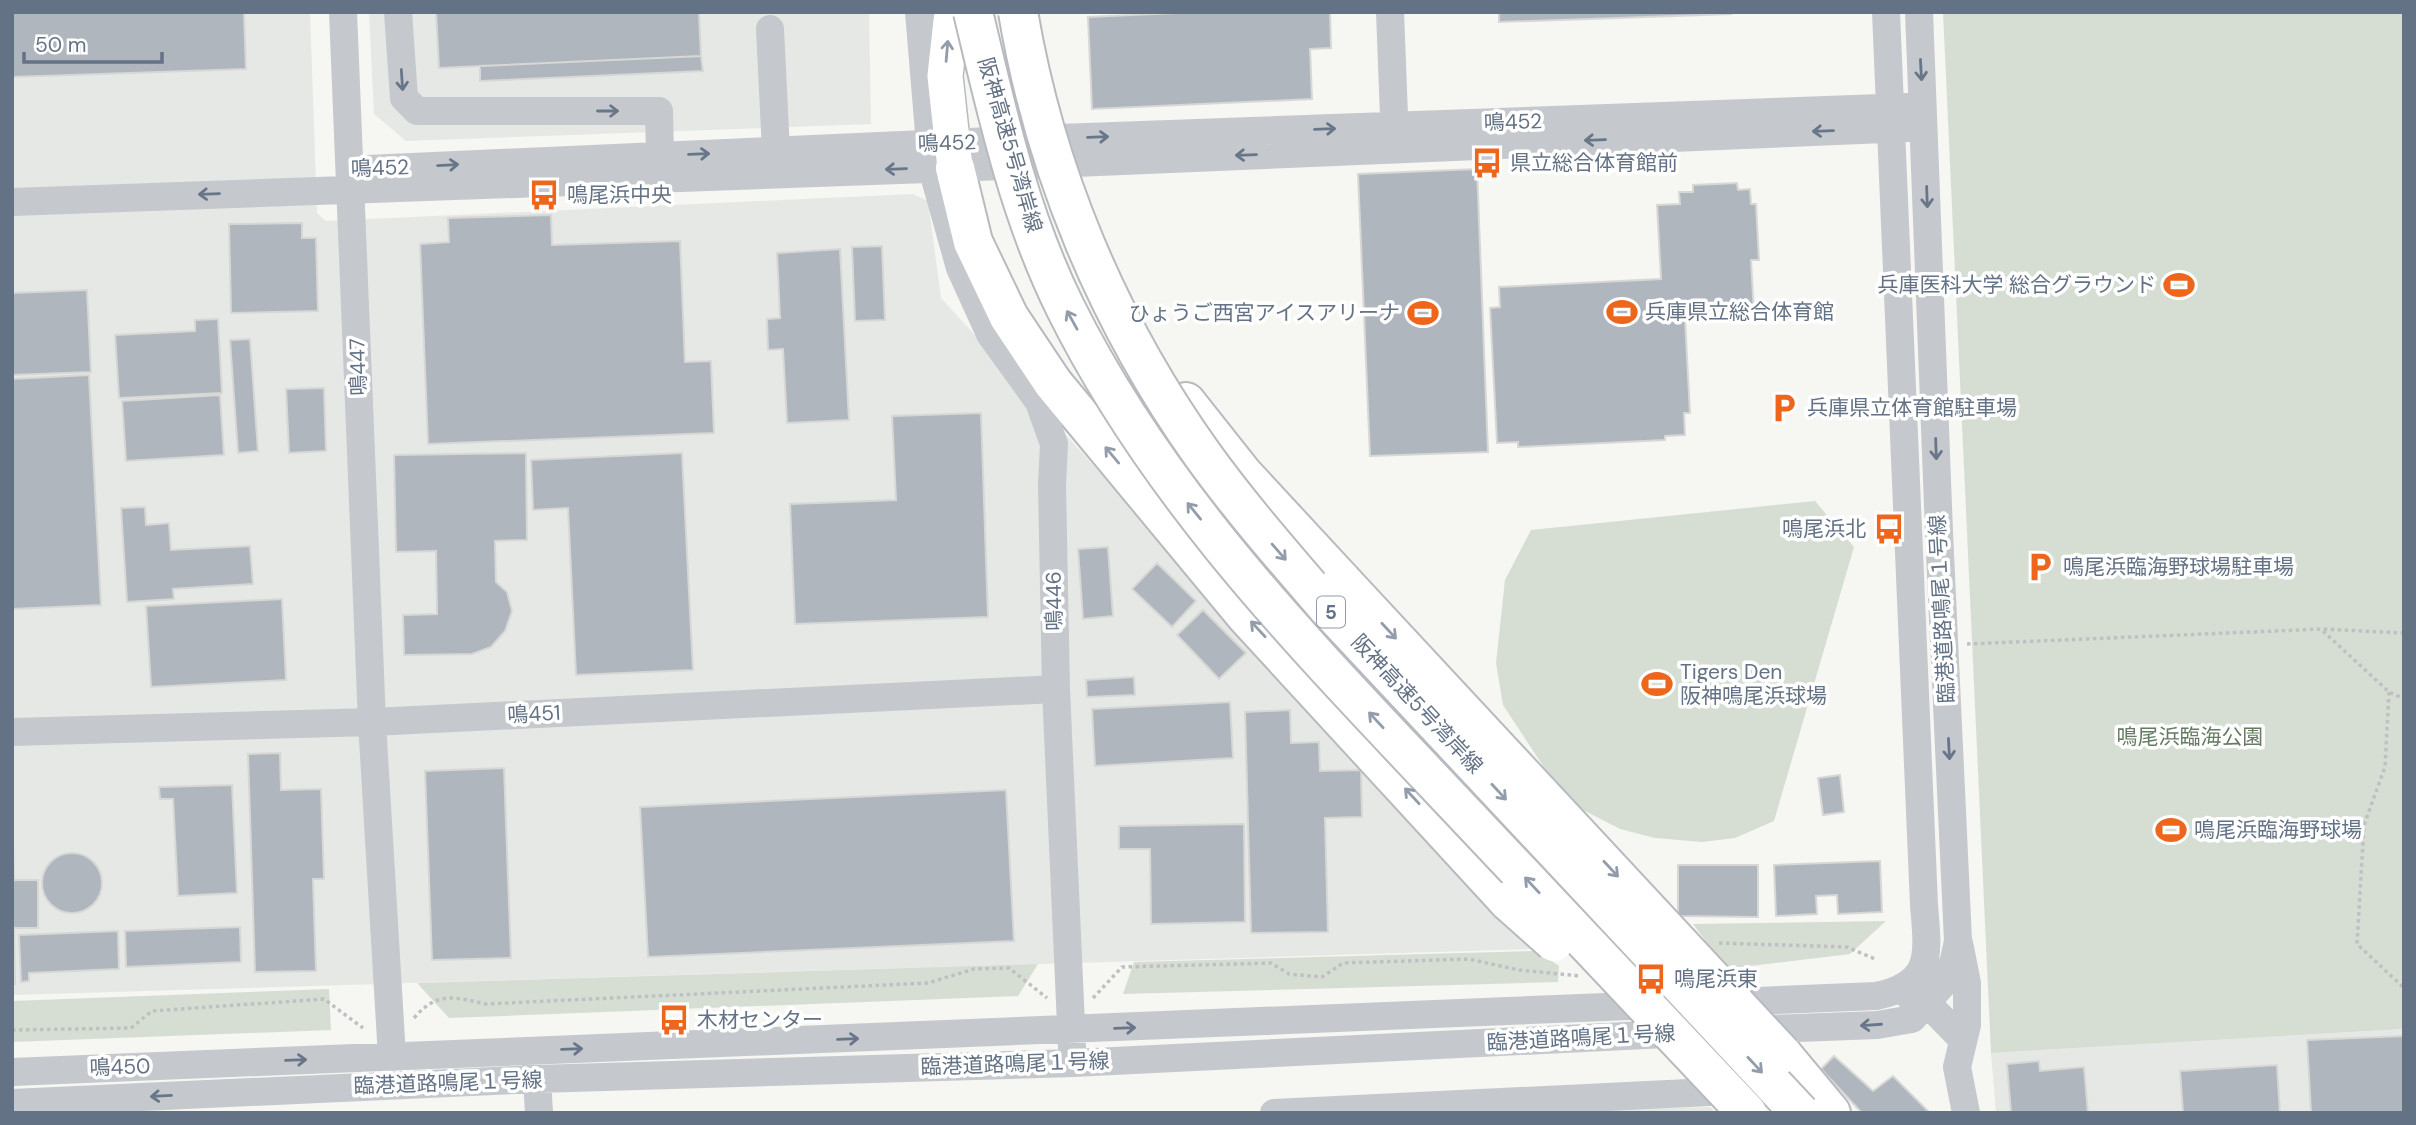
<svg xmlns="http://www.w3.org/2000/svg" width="2416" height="1125" font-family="'DM Sans','Noto Sans JP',sans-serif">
<rect width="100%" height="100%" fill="#f6f6f2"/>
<path fill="#e6e8e6" d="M12,12h298l7,201 9,8 587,-27 15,7 13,97 593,651 -1522,46z
M369,12h500l2,112 -465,17 -32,-27z
M2404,1029v84h-408l-5,-60z
M1710,1107l6,6h-327z"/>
<path fill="#d6ded3" d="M1943,12h461v1017l-413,24z
M1815,501l39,46 -80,274 -39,17 -33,4 -47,-4 -35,-9 -37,-19 -30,-29 -50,-76 -7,-42 9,-83 26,-50z
M1886,921l-36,33 -124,15 -33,-45z
M1537,951l22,15 -1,16 -435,12 11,-32z
M1038,964l-20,32 -569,22 -32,-35z
M329,989l2,41 -319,12v-41z"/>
<path fill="#b0b6bd" stroke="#d7d8d5" stroke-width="2" d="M12,12h232l2,57 -234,8z
M436,12h263l2,44 -262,12z
M1198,12h132l1,36 -21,1 2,50 -220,10 -4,-92z
M1499,12h232v2l-232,8z
M701,56l2,15 -223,10v-15z
M1477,169l11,283 -118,4 -12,-282z
M1737,183l1,7 12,-1 1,15h5l3,56h-8l3,55 -69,4 5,94h-6l1,22 -20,1v4l-147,7v-5l-21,1 -7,-135 10,-1 -1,-20 162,-8 -4,-74 23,-1 -1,-12h14v-7z
M551,215l1,30 128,-4 5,121 26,-1 3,72 -286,11 -8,-200 29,-2 -1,-24z
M302,223v15h14l2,73 -87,2 -2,-89z
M882,246l3,74 -30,1 -3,-74z
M840,249l9,171 -62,3 -4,-74 -15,1 -1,-31 13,-1 -3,-65z
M87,290l4,82 -79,3v-82z
M218,319l4,74 -103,5 -4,-63 80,-4v-11z
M250,339l8,112 -20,2 -8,-113z
M89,375l12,230 -89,4v-230z
M324,388l2,63 -37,2 -3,-64z
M220,395l4,60 -98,6 -4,-60z
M981,413l7,204 -193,7 -5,-120 106,-4 -4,-84z
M526,453l1,87 -32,1 1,41 11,10 5,19 -7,20 -14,16 -19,7 -68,1 -1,-40 34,-1 -1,-63 -40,1 -2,-97z
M682,453l11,217 -117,5 -8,-167 -35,2 -2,-50z
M145,507l1,18 23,-2 2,27 79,-4 3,38 -80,5 1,10 -47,3 -6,-94z
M1108,547l5,69 -30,3 -5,-70z
M1157,563l39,38 -24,26 -40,-38z
M282,599l4,81 -135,7 -5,-81z
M1203,610l43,43 -27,26 -42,-44z
M1134,677l1,18 -48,2 -1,-17z
M1230,702l3,56 -138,8 -3,-57z
M1290,710l1,33 28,-1 1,29 41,-1 1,47 -37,1 3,114 -77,1 -6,-221z
M280,753l1,37 40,-1 3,90h-11l3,92 -61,1 -7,-218z
M504,768l7,190 -79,2 -7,-189z
M1840,775l4,37 -21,3 -5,-37z
M232,785l5,108 -59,3 -5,-97h-13l-1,-12z
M1006,790l8,151 -366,16 -8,-150z
M12,810l2,70h24v48h-24l1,56h-3z
M1244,824l1,98 -94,2 -1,-75h-31v-23z
M42 883a30 30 0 1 1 60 0a30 30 0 1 1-60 0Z
M1880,861l2,51 -44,2 -1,-19 -21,1 1,18 -41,2 -2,-51z
M1678,865h80v52l-80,-1z
M240,927l1,35 -115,5 -1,-36z
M118,931l1,38 -90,4v8l-8,1 -2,-47z
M2404,1036v77h-93l-4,-73z
M1834,1056l39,35 20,-15 37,37h-68l-41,-44z
M2039,1061l1,10 44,-4 4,46h-77l-4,-49z
M2277,1065l3,48h-97l-3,-42z"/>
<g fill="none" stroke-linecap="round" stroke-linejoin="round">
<g stroke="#b8bbc0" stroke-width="38">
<path id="major" d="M952,12l-7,64 10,92"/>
</g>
<g stroke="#b7babe" stroke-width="42">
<path id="highway" d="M955,168l18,74 36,75 44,66 193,233 262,285
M1186,402l57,72 99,107
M1782,1054l49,59"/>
</g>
<path stroke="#bfc0c3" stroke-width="3.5" stroke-dasharray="3.5 3.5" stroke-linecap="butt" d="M2323,631l66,61 15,7
M1967,644l355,-15 82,4
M2389,692l-4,75 -21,58 -7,119 47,44
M1719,943l128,4 28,12
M1093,998l29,-31 149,-4 18,11 33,3 21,-14 126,-4 50,11 61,6
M414,1018c23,-27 41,-21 72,-14l442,-21 46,-14 35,-1 38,30
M12,1030l119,-2 21,-17 172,-12 39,29"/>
<path stroke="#c5c8cc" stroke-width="28" d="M343,12l29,710 20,335
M398,12l6,86 13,13h242l1,45
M919,12l13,156 28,100 30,66 49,68 15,42 -2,41 4,204 16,358
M1390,12l5,130
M770,29l6,122
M368,169l692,-31 848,-31
M12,202l943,-34 953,-40
M12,732l360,-10 684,-33
M1959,943l8,40v42l-10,42 9,46
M1910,997l17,6 36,37
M1748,1030l129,-5 35,-6 31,-35 11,-24 4,-19 -19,-409 -20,-520
M536,1061l3,52
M12,1072l1864,-76c58,-12 52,-42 48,-91l-38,-893
M12,1103l525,-24 536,-16 613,-30
M1274,1113l435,-21"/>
<use href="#major" stroke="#fff" stroke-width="35"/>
<use href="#highway" stroke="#fff" stroke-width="38"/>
<g stroke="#b7babe" stroke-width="42" stroke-linecap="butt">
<path id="highway-bridge" d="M973,12c24,101 46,202 92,295 89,180 225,322 361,466 107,113 214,226 321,340
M1018,12c27,159 90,310 184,442 38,53 82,103 124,152l474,507
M1342,581l440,473
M1508,901l46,41"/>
</g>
<use href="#highway-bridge" stroke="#fff" stroke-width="38"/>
</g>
<defs><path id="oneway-shaft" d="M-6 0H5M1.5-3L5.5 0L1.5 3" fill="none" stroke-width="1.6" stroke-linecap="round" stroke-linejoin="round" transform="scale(1.75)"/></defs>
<g stroke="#929caa">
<use href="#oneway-shaft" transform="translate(947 51) rotate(-85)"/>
<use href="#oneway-shaft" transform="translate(1072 320) rotate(-119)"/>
<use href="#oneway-shaft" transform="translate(1112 455) rotate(-130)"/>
<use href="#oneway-shaft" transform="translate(1194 511) rotate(-129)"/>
<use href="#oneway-shaft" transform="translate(1279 552) rotate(49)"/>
<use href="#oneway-shaft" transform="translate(1258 629) rotate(-133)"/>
<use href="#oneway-shaft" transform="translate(1389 631) rotate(47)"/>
<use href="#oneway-shaft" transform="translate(1376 720) rotate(-133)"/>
<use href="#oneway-shaft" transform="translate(1499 792) rotate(47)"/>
<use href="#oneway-shaft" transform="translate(1412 796) rotate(-133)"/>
<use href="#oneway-shaft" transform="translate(1611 869) rotate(47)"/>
<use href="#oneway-shaft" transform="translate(1532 885) rotate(-133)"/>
<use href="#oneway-shaft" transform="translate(1755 1065) rotate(47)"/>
</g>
<g stroke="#687689">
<use href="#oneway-shaft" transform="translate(1921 70) rotate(87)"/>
<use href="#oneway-shaft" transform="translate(402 80) rotate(86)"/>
<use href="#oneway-shaft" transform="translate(608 111)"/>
<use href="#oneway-shaft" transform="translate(1325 129) rotate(-2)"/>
<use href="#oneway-shaft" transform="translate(1823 131) rotate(178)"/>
<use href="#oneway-shaft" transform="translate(1098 137) rotate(-2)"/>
<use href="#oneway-shaft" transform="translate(1595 140) rotate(178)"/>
<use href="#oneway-shaft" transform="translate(699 154) rotate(-2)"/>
<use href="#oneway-shaft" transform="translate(1246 155) rotate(178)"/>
<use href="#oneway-shaft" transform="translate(448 165) rotate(-3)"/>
<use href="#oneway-shaft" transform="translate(896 169) rotate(178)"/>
<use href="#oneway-shaft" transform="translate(209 194) rotate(178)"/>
<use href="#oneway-shaft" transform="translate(1927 197) rotate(88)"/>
<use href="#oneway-shaft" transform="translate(1936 449) rotate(88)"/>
<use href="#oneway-shaft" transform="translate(1949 749) rotate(87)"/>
<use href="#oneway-shaft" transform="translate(1871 1025) rotate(176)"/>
<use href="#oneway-shaft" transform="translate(1125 1028) rotate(-2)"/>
<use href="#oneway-shaft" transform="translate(848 1039) rotate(-2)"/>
<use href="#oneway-shaft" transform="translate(572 1049) rotate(-2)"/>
<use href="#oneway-shaft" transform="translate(296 1060) rotate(-2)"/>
<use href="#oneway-shaft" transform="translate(161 1096) rotate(177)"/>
</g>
<defs>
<g id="bus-bare" transform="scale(2.415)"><path d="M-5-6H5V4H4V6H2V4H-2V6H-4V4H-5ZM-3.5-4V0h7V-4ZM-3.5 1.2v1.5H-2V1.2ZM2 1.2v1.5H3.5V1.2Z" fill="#ed661c" stroke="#fff" stroke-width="2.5" paint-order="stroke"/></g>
<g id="stadium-bare" transform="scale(2.415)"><path d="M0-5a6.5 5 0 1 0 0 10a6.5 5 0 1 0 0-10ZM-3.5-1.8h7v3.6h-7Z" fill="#ed661c" stroke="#fff" stroke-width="2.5" paint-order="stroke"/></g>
<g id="parking-bare" transform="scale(2.415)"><path d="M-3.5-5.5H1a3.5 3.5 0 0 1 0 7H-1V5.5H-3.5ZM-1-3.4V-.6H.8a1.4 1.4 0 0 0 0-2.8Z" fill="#ed661c" stroke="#fff" stroke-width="2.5" paint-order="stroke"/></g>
</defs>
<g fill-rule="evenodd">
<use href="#bus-bare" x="1487" y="163"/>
<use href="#bus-bare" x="544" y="195"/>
<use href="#stadium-bare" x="2179" y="285"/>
<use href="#stadium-bare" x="1622" y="312"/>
<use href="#stadium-bare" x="1423" y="313"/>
<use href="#parking-bare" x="1784" y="408"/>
<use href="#bus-bare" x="1889" y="529"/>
<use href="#parking-bare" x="2040" y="567"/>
<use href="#stadium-bare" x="1657" y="684"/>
<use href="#stadium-bare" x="2171" y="830"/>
<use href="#bus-bare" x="1651" y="979"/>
<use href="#bus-bare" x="674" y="1020"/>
</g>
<g text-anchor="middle" stroke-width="7" stroke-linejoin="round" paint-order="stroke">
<rect fill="#fff" stroke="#929caa" stroke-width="2" x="1317" y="596.5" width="28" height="31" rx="5"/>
<g font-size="19" font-weight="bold" fill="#637285">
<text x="1331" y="619">5</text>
</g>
<g font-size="21" fill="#637285" stroke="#fff">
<text transform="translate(1513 122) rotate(-2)" y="7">鳴452</text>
<text transform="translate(947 143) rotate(-2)" y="7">鳴452</text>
<text transform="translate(1010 145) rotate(74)" y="7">阪神高速5号湾岸線</text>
<text transform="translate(380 168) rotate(-2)" y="7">鳴452</text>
<text transform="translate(358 367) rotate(-92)" y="7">鳴447</text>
<text transform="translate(1054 601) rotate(-91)" y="7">鳴446</text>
<text transform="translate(1942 609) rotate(-93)" y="7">臨港道路鳴尾１号線</text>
<text transform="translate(1417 704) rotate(47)" y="7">阪神高速5号湾岸線</text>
<text transform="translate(534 714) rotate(-3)" y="7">鳴451</text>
<text transform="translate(1581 1038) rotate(-3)" y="7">臨港道路鳴尾１号線</text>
<text transform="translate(1015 1064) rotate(-2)" y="7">臨港道路鳴尾１号線</text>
<text transform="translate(120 1067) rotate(-2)" y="7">鳴450</text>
<text transform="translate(448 1083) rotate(-2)" y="7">臨港道路鳴尾１号線</text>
</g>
<g font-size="21" fill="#637285" stroke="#fff" text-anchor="start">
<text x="1510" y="170">県立総合体育館前</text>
<text x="567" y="202">鳴尾浜中央</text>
<text x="2156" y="292" text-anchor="end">兵庫医科大学 総合グラウンド</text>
<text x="1645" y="319">兵庫県立総合体育館</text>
<text x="1400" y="320" text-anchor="end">ひょうご西宮アイスアリーナ</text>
<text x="1807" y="415">兵庫県立体育館駐車場</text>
<text x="1866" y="536" text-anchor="end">鳴尾浜北</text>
<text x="2063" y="574">鳴尾浜臨海野球場駐車場</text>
<text x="1680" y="679">Tigers Den<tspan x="1680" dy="24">阪神鳴尾浜球場</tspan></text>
<text x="2194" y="837">鳴尾浜臨海野球場</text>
<text x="1674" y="986">鳴尾浜東</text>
<text x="697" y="1027">木材センター</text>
</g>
<g font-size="21" fill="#657c63" stroke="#fff">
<text x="2190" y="744">鳴尾浜臨海公園</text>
</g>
</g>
<rect width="2416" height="1125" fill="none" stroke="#637285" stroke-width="28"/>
<path d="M24 52v10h138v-10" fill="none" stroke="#637285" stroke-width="3.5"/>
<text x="35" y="52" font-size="21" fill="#637285" stroke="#ffffff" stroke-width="5" paint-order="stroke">50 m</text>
</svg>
